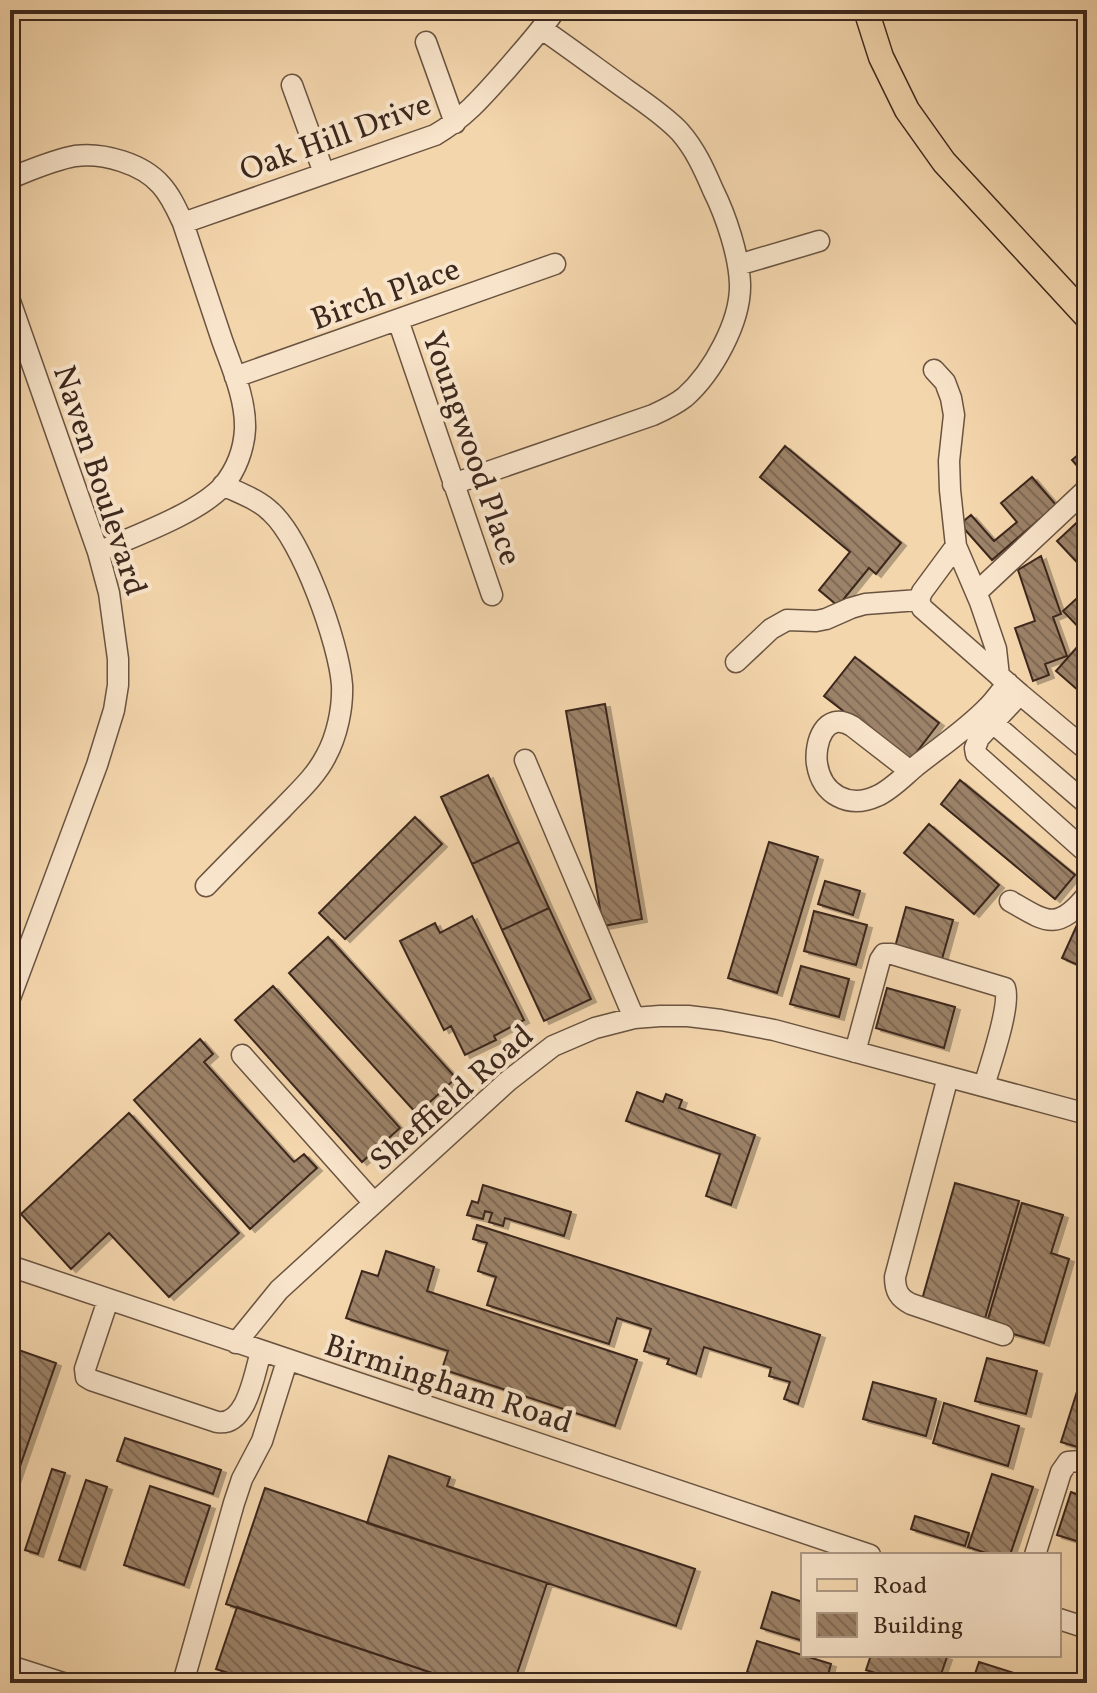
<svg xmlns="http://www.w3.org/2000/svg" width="1097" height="1693" font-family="Vollkorn,serif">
<defs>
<pattern id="building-back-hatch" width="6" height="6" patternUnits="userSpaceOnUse" patternTransform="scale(2)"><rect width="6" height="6" fill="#9c8268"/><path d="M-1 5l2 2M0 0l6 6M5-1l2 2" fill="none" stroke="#806a55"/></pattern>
<filter id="shadow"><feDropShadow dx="5" dy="3" stdDeviation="0" flood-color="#0004"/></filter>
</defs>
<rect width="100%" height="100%" fill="#f4d6ad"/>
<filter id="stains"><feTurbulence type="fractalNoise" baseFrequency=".0025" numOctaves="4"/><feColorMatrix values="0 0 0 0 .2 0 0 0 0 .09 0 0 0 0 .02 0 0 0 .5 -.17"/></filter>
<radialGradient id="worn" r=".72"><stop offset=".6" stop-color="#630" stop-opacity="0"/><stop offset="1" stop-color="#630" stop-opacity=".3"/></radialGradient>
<path fill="url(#building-back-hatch)" stroke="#3c281d" stroke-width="2" filter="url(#shadow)" d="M785,446l116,97 -25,31 -7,-6 -31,38 -19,-16 31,-38 -90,-75z
M1087,447v30l-15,-17z
M1032,477l24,28 -64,55 -32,-36 11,-9 23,26 23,-19 -16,-19z
M1086,514h1v59l-30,-32z
M1041,556l20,58 -8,3 14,39 -22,8 4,11 -16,6 -18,-53 20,-7 -17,-51z
M1087,589v47l-24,-25z
M1079,645l8,7v46l-31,-27z
M855,657l84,66 -30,39 -85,-66z
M605,704l37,215 -39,7 -37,-215z
M488,775l31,67 -47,22 -31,-67z
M960,780l115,95 -20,24 -114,-95z
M415,817l27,27 -97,95 -26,-26z
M929,824l70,61 -25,29 -70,-61z
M519,842l30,66 -47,22 -30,-66z
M769,842l49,15 -41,136 -49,-15z
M825,881l35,10 -7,24 -35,-11z
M906,907l47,13 -11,39 -47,-12z
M549,908l42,91 -47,22 -42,-91z
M814,911l53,14 -11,40 -52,-14z
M1082,914l5,3v52l-25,-11z
M472,916l52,104 -30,16 2,4 -31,15 -14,-29 -7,4 -44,-89 35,-18 5,10z
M328,937l128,141 -39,36 -128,-141z
M801,966l48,13 -10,38 -49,-13z
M273,986l127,142 -38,34 -127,-142z
M887,988l68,19 -11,41 -68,-20z
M200,1039l13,15 -9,8 90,100 10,-8 13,14 -67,61 -116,-129z
M637,1092l26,10 3,-8 16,6 -3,8 76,27 -24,70 -25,-9 14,-42 -94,-33z
M129,1113l110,120 -70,64 -60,-64 -38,36 -50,-55z
M955,1183l64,18 -35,121 -63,-19z
M483,1185l88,27 -7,24 -59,-18 -2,8 -14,-4 3,-9 -7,-2 -2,8 -16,-4 5,-14 6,2z
M1022,1203l41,12 -12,38 18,6 -25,84 -58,-17z
M477,1225l343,110 -22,69 -14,-5 6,-17 -21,-6 2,-8 -67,-21 -8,27 -29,-10 2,-5 -25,-8 7,-22 -34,-11 -8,26 -122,-39 9,-28 -18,-6 9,-28 -14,-4z
M386,1251l48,16 -7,24 210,69 -22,66 -173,-57 6,-18 -102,-33 16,-47 16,5z
M10,1347l46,16 -46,132z
M987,1358l50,13 -11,43 -51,-13z
M873,1382l63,17 -10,37 -63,-17z
M1080,1382l7,3v65l-26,-8z
M944,1403l75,23 -11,40 -75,-23z
M125,1438l96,32 -8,24 -96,-33z
M389,1456l61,21 -3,9 248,83 -19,57 -309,-103z
M52,1469l13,4 -27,81 -13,-4z
M992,1474l41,13 -23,68h-18l-24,-8z
M86,1480l21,7 -27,80 -21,-7z
M150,1486l60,20 -26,79 -60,-20z
M265,1488l282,95 -33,100h-52l-236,-79z
M1071,1492l16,6v33l-4,12 -26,-8z
M915,1516l54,17 -4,13 -54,-17z
M772,1592l31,10v39l-42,-13z
M237,1607l225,76h-209v-2l-37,-12z
M757,1641l74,23 -5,19h-44l-35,-11z
M871,1655h69l7,2 -9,26h-32l-40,-13z
M979,1662l67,21h-74z"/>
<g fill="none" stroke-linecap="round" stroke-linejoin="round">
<g stroke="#6a5441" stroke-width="23">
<path id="minor" d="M426,42l29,81
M292,85l32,88
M10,178c21,-8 43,-18 65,-22 28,-4 68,8 86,29 10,11 16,25 22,38 13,39 26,78 39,117 10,28 24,59 23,89 -1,20 -9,41 -22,57 -26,28 -89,50 -125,66
M183,223l252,-88c31,-18 49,-40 73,-67 16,-19 33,-37 47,-58
M738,265l81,-24
M10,301l88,251 11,41 9,66v26l-4,25 -17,55 -87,233
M398,320l94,275
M934,370l11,12 6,16 3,17 -5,46 1,29 6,56 24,56 16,47 3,27
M235,377l320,-113
M453,484l200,-69c11,-5 22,-10 32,-18 28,-25 56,-76 55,-113 -1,-29 -14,-68 -27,-94 -9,-21 -18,-41 -33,-58 -15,-16 -35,-29 -53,-42 -28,-20 -56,-41 -85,-61
M956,546l-34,46 -3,8 3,8 98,86 67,56
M976,593l111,-104
M736,662l35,-33 16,-9 29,1 10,-2 25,-11 14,-4 54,-4
M1020,694l-41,44 -4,10 1,6 111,99
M993,723l94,81
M525,760l109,258
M910,771l-58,-45c-27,-16 -38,17 -35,38 5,31 32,45 60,32 14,-6 27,-20 39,-30 24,-19 51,-37 72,-59 7,-7 13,-16 20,-24
M206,886c25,-26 51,-52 77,-78 15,-16 33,-32 43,-52 11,-20 17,-48 16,-71 -3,-42 -40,-145 -71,-173 -13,-13 -32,-19 -48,-27
M1010,901c36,21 47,31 77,-6
M855,1052l25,-92 4,-6h8l113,34c6,18 -15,77 -21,98
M242,1055l132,148
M948,1077l-53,200c0,14 4,21 16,27l92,31
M10,1266l860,289
M108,1300l-23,69 1,8 5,3 126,42c30,5 37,-48 44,-70
M236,1343l43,-53 229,-209 45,-35 42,-18 39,-10 26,-2h28l33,4 53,10 313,84
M1035,1555l26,-83 7,-10 12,-1 7,2
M1059,1619l28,9
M10,1666l53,17
M183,1683l51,-180 8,-24 20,-38 25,-80"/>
</g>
<g stroke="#3c281d" stroke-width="27">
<path id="major" d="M866,10l15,47 26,53 37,52 143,155"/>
</g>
<use href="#minor" stroke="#f8e4ca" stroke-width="20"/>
<use href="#major" stroke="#f4d6ad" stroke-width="24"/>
</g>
<g text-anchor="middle" stroke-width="8" stroke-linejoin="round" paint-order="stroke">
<g font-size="32" fill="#3c281d" stroke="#f8e4ca">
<text transform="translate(335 136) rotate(-20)" y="11">Oak Hill Drive</text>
<text transform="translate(385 293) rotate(-20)" y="11">Birch Place</text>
<text transform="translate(473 448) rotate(71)" y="11">Youngwood Place</text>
<text transform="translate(101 480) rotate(72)" y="11">Naven Boulevard</text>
<text transform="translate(451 1097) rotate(-41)" y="11">Sheffield Road</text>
<text transform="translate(449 1383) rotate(18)" y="11">Birmingham Road</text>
</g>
</g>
<rect width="1097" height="1693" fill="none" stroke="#f4d6ad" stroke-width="40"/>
<rect x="12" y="12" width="1073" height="1669" fill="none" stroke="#3c281d" stroke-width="4"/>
<rect x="20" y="20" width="1057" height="1653" fill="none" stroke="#3c281d" stroke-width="2"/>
<rect x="801" y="1553" width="260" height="104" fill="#f8e4ca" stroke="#ad9985" stroke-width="2"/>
<rect x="817" y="1579" width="40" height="12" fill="#f4d6ad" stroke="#ad9985" stroke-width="2"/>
<text x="873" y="1593" font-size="24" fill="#3c281d">Road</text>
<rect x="817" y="1613" width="40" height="24" fill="url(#building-back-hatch)" stroke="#ad9985" stroke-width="2"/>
<text x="873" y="1633" font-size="24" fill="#3c281d">Building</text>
<rect width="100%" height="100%" filter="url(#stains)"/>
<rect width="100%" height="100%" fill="url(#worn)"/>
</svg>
